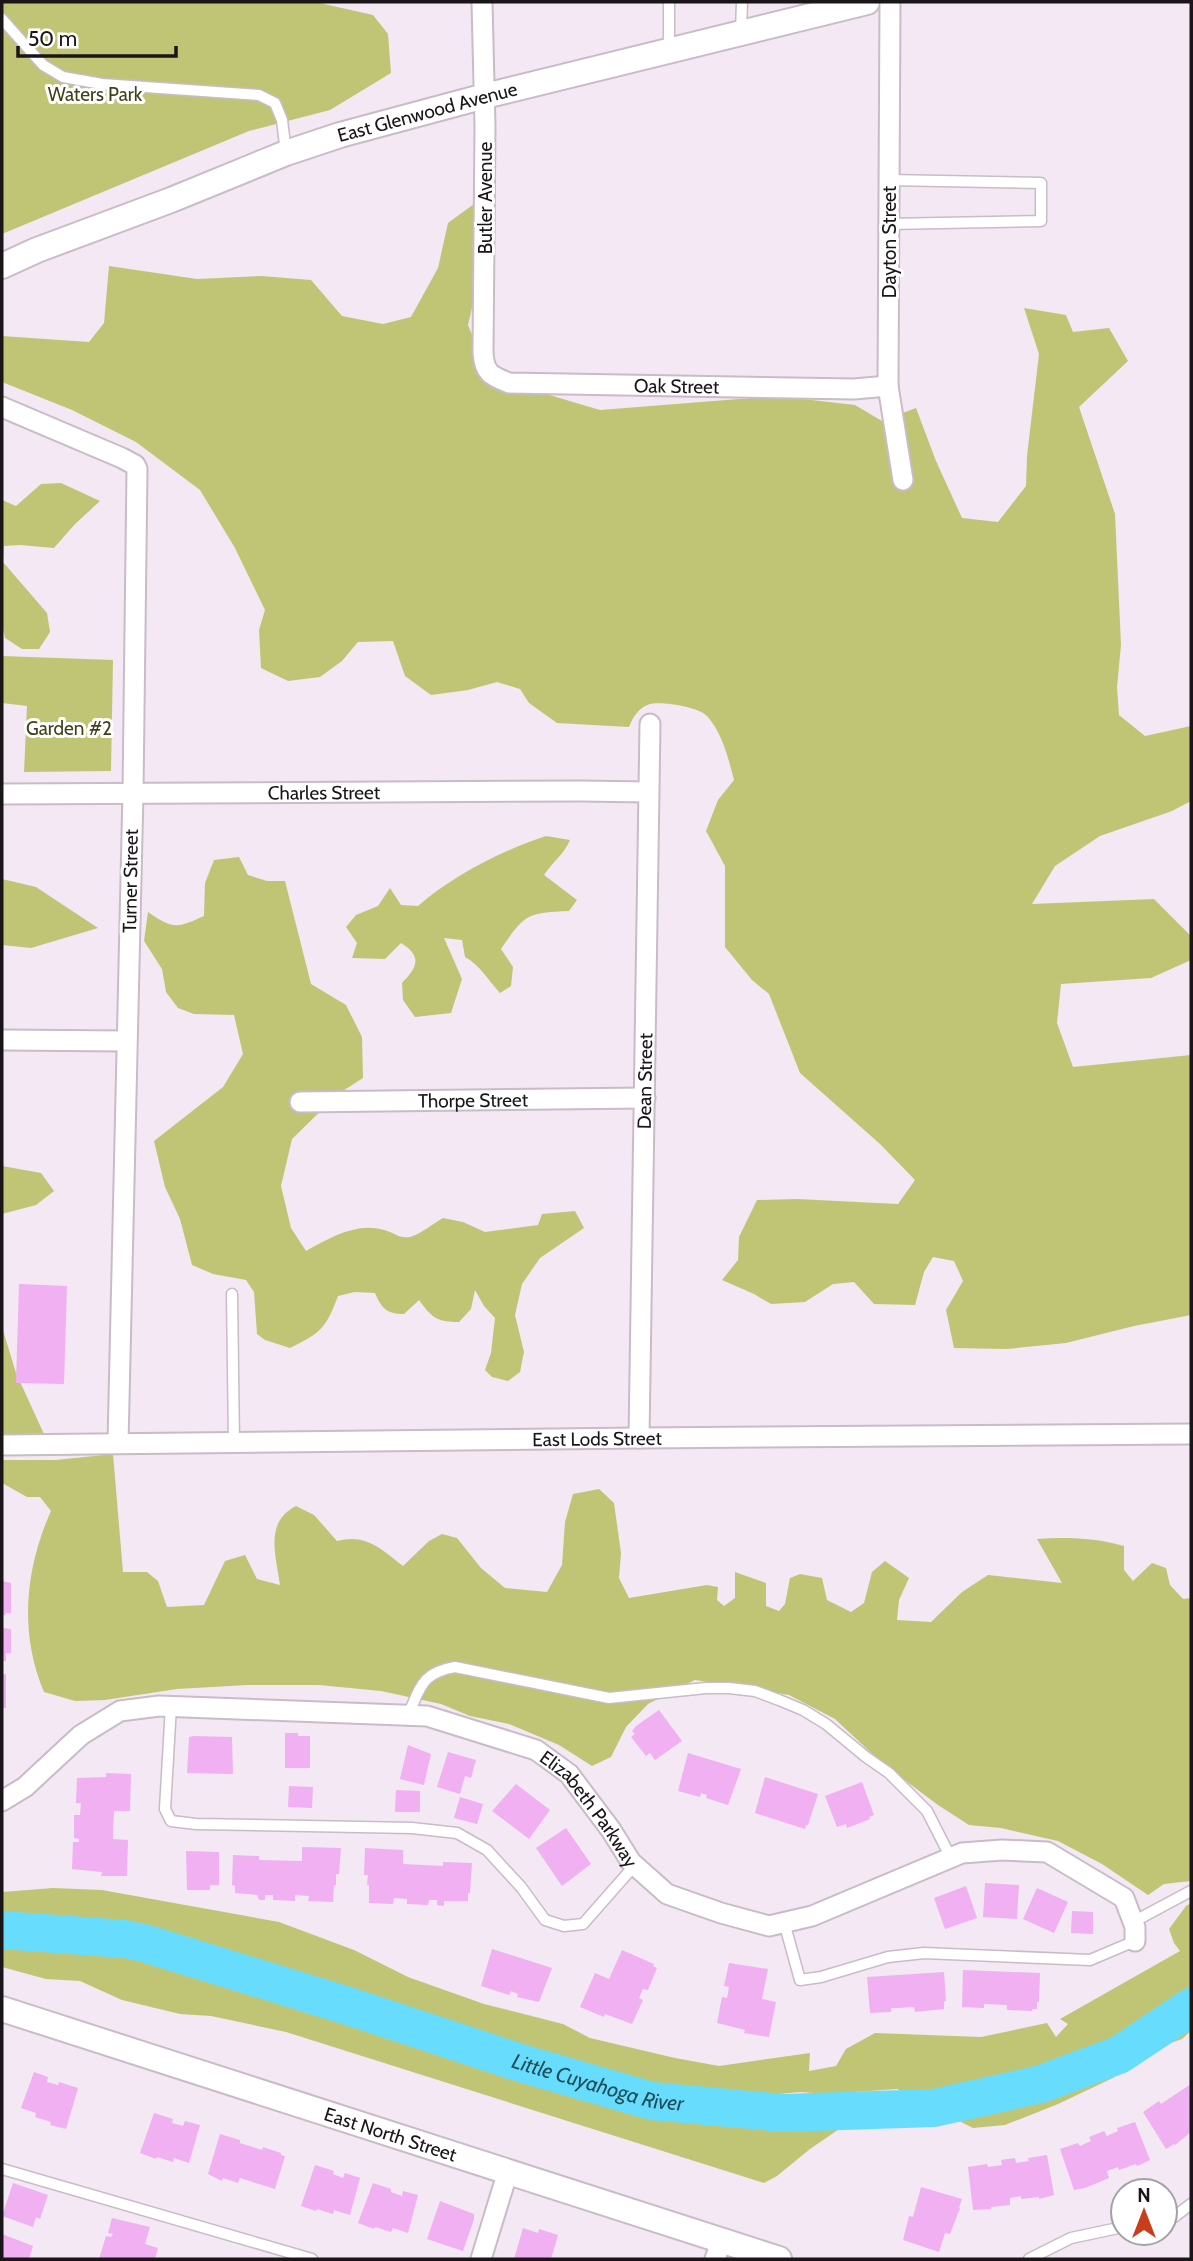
<svg xmlns="http://www.w3.org/2000/svg" width="1193" height="2261" font-family="Cabin,sans-serif">
<rect width="100%" height="100%" fill="#f3e8f3"/>
<path fill="#c0c576" d="M2,2h313l58,13 15,19 3,39 -61,37 -81,21 -247,103z
M478,201l-1,86 -9,38 16,39 25,19 91,27 177,-14 78,9 27,16 34,-13 20,53 26,57 36,4 28,-36 1,-30 12,-102 -15,-46 42,7 7,17 36,-4 19,33 -49,46 36,107 6,131 -4,42 2,28 26,21 46,-10v75l-19,10 -72,25 -45,30 -23,38 122,-5 37,37v24l-40,18 -90,6 -4,39 16,44 118,-12v260l-57,11 -68,17 -59,6 -53,-1 -8,-38 17,-29 -9,-20 -21,-4 -9,15 -9,33 -41,-1 -20,-22 -21,2 -28,18 -34,2 -17,-10 -32,-14 16,-20 1,-23 18,-37 40,-1 101,5 17,-24 -35,-36 -80,-71 -31,-79 -17,-14 -27,-33v-81l-19,-35 12,-31 16,-20c-6,-22 -11,-46 -27,-64 -8,-9 -45,-15 -57,-12 -11,3 -17,13 -21,23l-72,-4 -28,-20 -9,-14 -23,-7 -29,8 -37,5 -26,-19 -12,-35 -35,1 -16,19 -22,16 -32,4 -27,-13 -2,-38 6,-20 -30,-62 -35,-58 -64,-48 -64,-32 -70,-28v-46l87,6 15,-19 5,-57 88,13 65,-3 49,4 31,36 41,8 28,-7 27,-49 10,-45z
M61,483l39,18 -25,23 -21,24 -34,-3 -16,1 -1,16 44,51 3,19 -11,17h-17l-17,-11 -3,-15v-123l14,6 25,-22z
M2,656l111,4 -2,111 -87,1 3,-66 -25,-3z
M546,836l24,4c-7,16 -17,21 -26,35l33,25 -8,11c-43,2 -44,3 -68,38l12,18 -2,19 -11,7c-12,-13 -20,-28 -35,-36l-3,-17 -18,-2 18,41 -11,34 -36,4 -12,-17 -1,-17c16,-16 20,-27 -1,-40l-16,16 -33,-1 5,-15 -11,-16 10,-12 22,-9 12,-18 11,17 17,1c36,-31 83,-55 128,-70z
M239,857l9,18 19,6h18l26,103 35,21 16,32 1,41 -25,16 -46,45 -11,47 10,42 15,23c24,-13 50,-29 78,-21 9,2 15,9 26,7 9,-2 24,-14 33,-19l20,4 22,10 53,-7 4,-11 33,-3 9,17 -44,30 -18,26 -7,31 9,37 -4,20 -12,9 -16,-4 -7,-7 6,-17 4,-35 -11,-12 -9,-16 -4,19 -12,13c-22,0 -27,-4 -40,-22l-15,14c-17,0 -22,-5 -29,-21l-20,-1 -17,4c-12,32 -17,37 -48,52l-25,-8 -8,-6 -3,-42 -8,-12 -33,-6 -21,-9 -12,-46 -15,-32 -11,-46 69,-54 20,-33 -9,-39 -40,-1 -16,-6 -12,-16 -4,-23 -18,-28 4,-29c26,18 29,16 56,4l1,-33 9,-23z
M2,879l34,8 62,41 -67,20 -29,-3z
M2,1166l39,7 13,18 -18,14 -34,9z
M2,1327l14,46 33,72h-47z
M113,1454l10,118h24l11,9 9,26 37,-2 21,-44 20,-6 12,24 23,6c-4,-29 -16,-63 16,-79l18,9 23,26c28,-8 45,8 66,25l26,-25 13,-7 15,4 24,30 24,20 42,4 15,-27 3,-43 8,-28 26,-5 15,14 7,50 -2,25 10,20 78,-13 11,2 -1,13 7,6 11,-8v-26l31,11v23l13,5 6,-7 5,-26 10,-4 22,4 5,22 24,12 13,-9 8,-31 13,-11 24,17 -10,22 -2,20 34,2 31,-30 26,-17 74,8 -25,-44c30,-2 58,-1 87,7v24l9,11 19,-18 14,5 4,17 13,14 8,-1v283l-27,3 -16,11 -46,-31 -44,-23 -57,-13 -32,-3 -31,-20 -56,-42 -47,-44 -46,-24 -94,-15 -47,24 -22,23 -15,30 -19,9 -33,-21 -50,-21 -39,-8 -29,-12 -60,-13 -62,-6h-72l-70,4 -72,11 -30,1 -31,-9c-25,-59 -19,-123 7,-181l-11,-14h-13l-25,-14v-23h54z
M53,1888l49,2 177,32 75,28 54,27 76,27 79,20 27,14 85,20 44,8 91,-13 -1,18 27,-5 10,-17 29,-16 106,4 66,-14 9,14 12,-13 -8,-5 120,-68 -6,-8 -5,-14 17,-23 5,-3v128l-9,8 -35,13 -34,26 -55,26 -53,21 -32,3 -76,-39 -70,5 -27,-2 -77,7 -37,-4 -27,-12 -18,2 -109,-31 -71,-29 -211,-61 -77,-18 -69,-21 -77,-8 -25,-5v-20z
M2,1942l110,4 40,7 34,14 71,21 22,11 114,29 85,29 63,17 129,43c29,-7 47,1 76,4 33,4 66,4 99,4l-35,24 -33,27 -13,7 -478,-151 -75,-16 -31,-2 -58,-14 -42,-19 -34,-2 -44,-12z"/>
<g fill="none" stroke-linecap="round" stroke-linejoin="round">
<path stroke="#68dcfc" stroke-width="38" id="s1" d="M2,1930l123,9 19,4 201,62 179,59 128,37 131,12 151,-5 107,-24 78,-29 72,-48"/>
</g>
<path fill="#f0b0f2" d="M19,1284l48,2 -3,98 -48,-1z
M2,1581l9,2v30h-6l1,2h-4z
M2,1628l9,1v24h-5v8h-4z
M2,1674h4v34h-4z
M659,1710l23,31 -27,19 -5,-7 -4,3 -15,-19 4,-3 -3,-3 4,-5z
M285,1733h13v3h12v32h-25z
M194,1736l38,1 1,37 -46,-1 2,-36z
M408,1745l23,9 -7,31 -24,-6z
M448,1752l28,8 -5,18 -6,-2 -5,18 -23,-7z
M688,1753l53,16 -13,36 -22,-7 1,-3 -6,-2 -1,4 -22,-6z
M106,1773l25,1 -1,37h-16l-1,19v9l15,1 -1,36h-26l1,-4 -30,-3 1,-27h6v-3l-5,-1v-23h6l1,-12h-5l1,-25 29,-1z
M765,1777l53,17 -10,31h-2l-1,4 -50,-16z
M862,1782l12,33 -5,2 1,2 -23,9 -1,-4 -9,3 -12,-31z
M516,1784l34,26 -21,29 -37,-28z
M289,1786l24,1 -1,21 -24,-1z
M396,1790l24,1v21h-25z
M460,1797l23,7 -6,20 -23,-6z
M566,1828l25,36 -29,22 -26,-38z
M302,1847l39,1 -2,26h-3v11h-2l-1,17 -25,-1 1,-5 -14,-1v6l-22,-1v-5h-8v5h-5l-2,-1v-4l-23,-2v-7l-3,-1 1,-30 26,1v4l43,1z
M365,1848l38,2v14l40,2v-4l29,1 -2,30h-2v8h-24v5l-7,-1v-5h-8l-1,5 -21,-1v-5l-13,-1 -1,6 -24,-1v-18h-2l1,-10h-4z
M186,1851l33,1v33h-9v5h-23z
M985,1883l34,2 -2,34 -34,-2z
M966,1886l11,32 -32,11 -11,-31z
M1037,1888l31,14 -14,31 -31,-14z
M1072,1911l21,1v22l-22,-1z
M492,1949l60,19 -13,34 -22,-5 1,-3 -7,-3 -2,4 -28,-9z
M622,1950l32,14 -1,2 4,2 -9,22 -5,-1 -4,9 4,2 -11,24 -27,-10 -1,3 -24,-10 15,-34 14,6z
M729,1963l39,6 -6,30 14,3 -7,35 -25,-4 1,-3 -28,-7 5,-26 5,1 2,-11 -5,-1z
M963,1970l77,3 -1,29h-2v7h-5v2l-25,-1v-5l-23,-1v4l-22,-1z
M944,1972l2,29h-2v8l-29,3 -1,-5 -17,1h-6v4l-21,1 -3,-36z
M34,2072l14,5 -1,5 11,3 1,-3 19,6 -12,41 -16,-4 1,-3 -16,-5 1,-4 -15,-5z
M1191,2084v48l-16,13 -1,-1 -8,5 -23,-37 16,-11 2,3z
M154,2113l19,6 -1,4 11,3 2,-5 15,4 -11,38 -15,-5 -1,4 -16,-5 -1,2 -16,-6z
M1135,2122l15,38 -13,6 -1,-2 -17,6 -1,-3 -11,4 2,7 -24,10 -11,2 -14,-41 18,-6 2,3 11,-5 -2,-4 15,-6 3,5 11,-5 -1,-3z
M220,2134l20,6v3l22,7 1,-3 18,6v2l4,1 -10,33 -35,-11 -2,5 -15,-5 -1,3 -14,-7z
M1047,2155l7,40 -15,4v-2l-18,2v-3l-11,2v7l-19,2v2l-18,1 -5,-43 19,-3 1,3 14,-2 -1,-5 14,-2 1,5 13,-2 -1,-3z
M315,2165l19,6 -1,3 10,4 2,-5 15,5 -10,37 -16,-5 -1,4 -16,-5 -1,2 -15,-5z
M13,2183l35,12 -8,24 -4,-2 -3,10 -31,-11z
M373,2183l18,6v3l11,4 1,-5 15,4 -10,38 -15,-5 -2,4 -16,-5 -1,2 -16,-6z
M921,2187l41,12 -3,9h1l-10,26 -5,-1 -6,19 -36,-12 6,-24 4,1z
M440,2201l34,13v5l-11,32 -36,-12z
M112,2218l38,9 -5,17 13,4 -3,11h-56l7,-23 5,1 2,-3 -5,-1z
M523,2228l15,5 1,-4 19,6 -7,24h-37z
M2,2234l31,12 -4,13h-27z"/>
<g fill="none" stroke-linecap="round" stroke-linejoin="round">
<g stroke="#c7bcc7" stroke-width="13">
<path id="service" d="M669,2v48
M2,19l41,46 20,12 39,7 157,11 16,8 7,17 4,33
M741,32l1,-30
M889,224l152,-3v-38l-152,-3
M232,1294l2,149
M171,1706l-6,103 6,12 25,3 216,4 45,5 30,17 34,37 24,33 19,6 19,-2 51,-58
M408,1715c13,-28 13,-42 47,-48l154,31 97,-10h23l26,3 24,9 24,10 23,14 40,33 23,16 38,38 24,47
M784,1922l16,58 21,-3 67,-20 36,-4 166,7 45,-19
M1133,1922l58,-31
M2,2169l310,90
M1165,2219l9,-2 17,-13
M1029,2259l42,-21 52,-11"/>
</g>
<g stroke="#c7bcc7" stroke-width="23">
<g id="minor">
<path id="s2" d="M482,2l3,124 -2,226c1,21 8,24 26,31l345,6 34,-3"/>
<path d="M890,2l-2,384 15,94"/>
<path d="M2,407l120,51 13,7 2,4 -4,323 -15,651"/>
<path id="s3" d="M2,794l578,-3 68,1"/>
<path d="M2,1040l124,1"/>
<path id="s4" d="M300,1102l345,-4"/>
<path id="s5" d="M639,1438l11,-714"/>
<path id="s6" d="M2,1445l637,-7 552,-4"/>
<path id="s7" d="M2,1801l23,-14 56,-52 39,-24 39,-5 268,10 109,34 33,24 42,56 20,32 36,32 54,19 48,13 43,-10 150,-63 40,-3 45,2 77,46 11,29v14"/>
<path d="M481,2259l27,-88"/>
<path d="M715,2259l6,-17"/>
</g>
</g>
<g stroke="#c7bcc7" stroke-width="28">
<g id="tertiary">
<path id="s8" d="M2,266l35,-16 134,-50 115,-47 54,-18 145,-39 382,-94"/>
<path id="s9" d="M2,2009l777,250"/>
</g>
</g>
<use href="#service" stroke="#fff" stroke-width="10"/>
<use href="#minor" stroke="#fff" stroke-width="19"/>
<use href="#tertiary" stroke="#fff" stroke-width="24"/>
</g>
<g text-anchor="middle" stroke-width="6" stroke-linejoin="round" paint-order="stroke">
<g font-size="19" fill="#40421c" stroke="#fff">
<text x="95" y="101">Waters Park</text>
<text x="69" y="735">Garden #2</text>
</g>
<g font-size="19" fill="#191519" stroke="#fff">
<text dy="7" stroke="none"><textPath href="#s8" startOffset="453">East Glenwood Avenue</textPath></text>
<text transform="translate(485 198) rotate(-90)" y="7">Butler Avenue</text>
<text transform="translate(889 242) rotate(-90)" y="7">Dayton Street</text>
<text dy="7" stroke="none"><textPath href="#s2" startOffset="562">Oak Street</textPath></text>
<text dy="7" stroke="none"><textPath href="#s3" startOffset="322">Charles Street</textPath></text>
<text transform="translate(130 881) rotate(-89)" y="7">Turner Street</text>
<text dy="7" stroke="none"><textPath href="#s5" startOffset="357">Dean Street</textPath></text>
<text dy="7" stroke="none"><textPath href="#s4" startOffset="173">Thorpe Street</textPath></text>
<text dy="7" stroke="none"><textPath href="#s6" startOffset="595">East Lods Street</textPath></text>
<text dy="7" stroke="none"><textPath href="#s7" startOffset="651">Elizabeth Parkway</textPath></text>
<text dy="7" stroke="none"><textPath href="#s9" startOffset="408">East North Street</textPath></text>
</g>
<g font-size="21" font-style="italic" fill="#1c4e5b" stroke="#fff">
<text dy="7" stroke="none"><textPath href="#s1" startOffset="618">Little Cuyahoga River</textPath></text>
</g>
</g>
<rect width="1193" height="2261" fill="none" stroke="#191519" stroke-width="7"/>
<g transform="translate(1144 2212)"><circle r="33" fill="#ffffff" stroke="#a3a1a3" stroke-width="2"/>
<path d="M0-5L12 26L0 18L-12 26Z" fill="#c83e1b"/>
<text y="-10" font-size="19" font-weight="bold" text-anchor="middle" fill="#191519">N</text>
</g>
<path d="M18 46v10h158v-10" fill="none" stroke="#191519" stroke-width="3.5"/>
<text x="28" y="46" font-size="21" fill="#191519" stroke="#ffffff" stroke-width="5" paint-order="stroke">50 m</text>
</svg>
